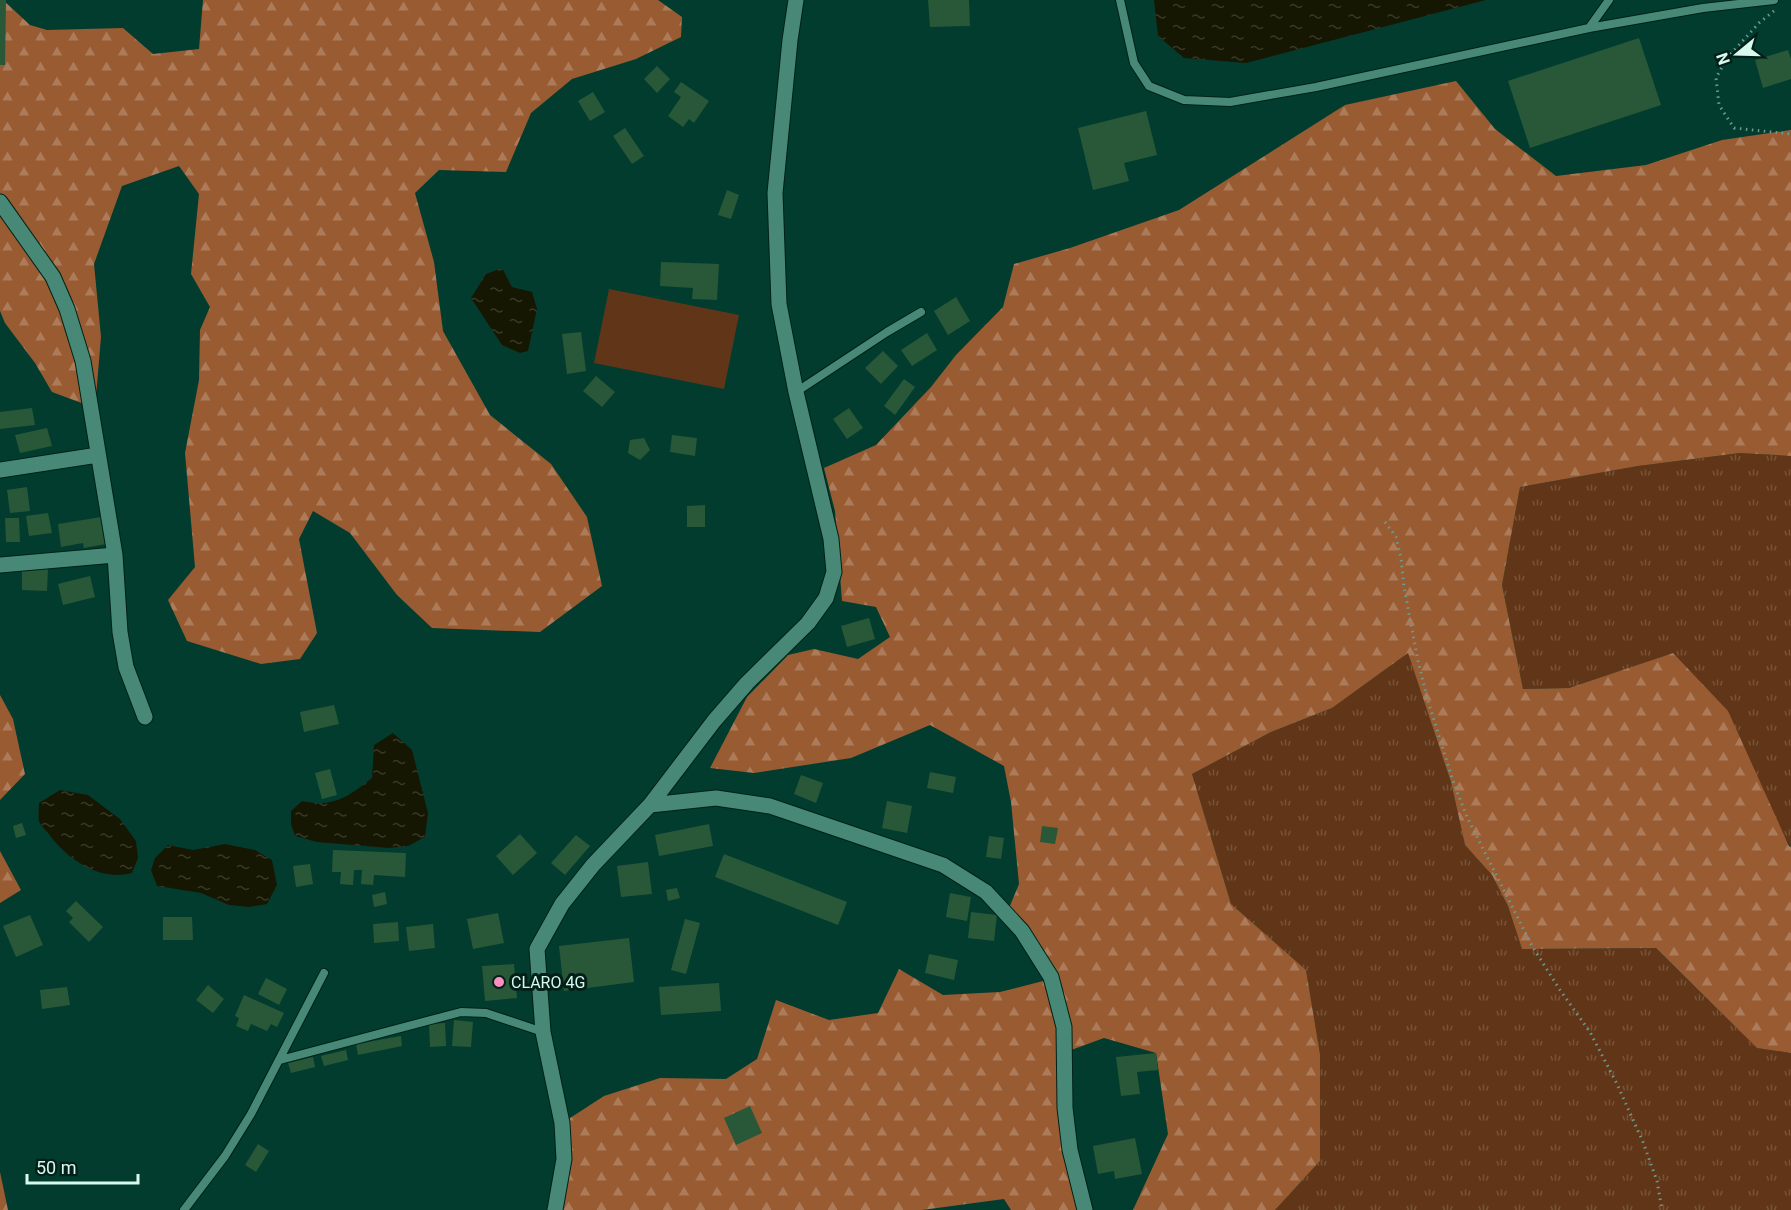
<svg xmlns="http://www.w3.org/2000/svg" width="1791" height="1210" font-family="Roboto,sans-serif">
<defs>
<pattern id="grass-tufts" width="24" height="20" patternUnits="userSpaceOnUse" patternTransform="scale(1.5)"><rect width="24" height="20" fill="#613517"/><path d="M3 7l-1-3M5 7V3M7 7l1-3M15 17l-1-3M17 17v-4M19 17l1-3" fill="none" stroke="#775339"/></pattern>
<pattern id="forest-firs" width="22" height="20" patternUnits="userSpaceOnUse" patternTransform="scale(1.5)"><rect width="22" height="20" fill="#995b32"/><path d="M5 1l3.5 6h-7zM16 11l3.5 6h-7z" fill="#ab7b5a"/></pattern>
<pattern id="water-ripples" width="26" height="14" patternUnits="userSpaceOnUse" patternTransform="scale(1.5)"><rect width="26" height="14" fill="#161702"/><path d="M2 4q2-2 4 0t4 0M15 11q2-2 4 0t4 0" fill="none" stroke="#373a27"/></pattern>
</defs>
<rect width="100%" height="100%" fill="#023c2f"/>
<path fill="url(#grass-tufts)" d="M1740,453l51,3v391l-118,-194 -104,35 -46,1 -21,-104 18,-98 118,-21z
M1408,653l43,129 14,63 27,30 16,31 14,43 134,-1 101,100 34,5v157h-516l45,-49v-107l-14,-84 -75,-66 -39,-130 79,-42 61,-24z"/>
<path fill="url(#forest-firs)" d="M0,0h3l27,25 17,5 76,-2 30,26 46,-5 4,-49h455l24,17 -1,20 -45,22 -64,20 -41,34 -25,59 -67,-2 -24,23 19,69 9,69 47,84 61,49 36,53 15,69 -62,46 -108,-4 -35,-33 -47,-62 -37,-22 -14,28 18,94 -17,26 -39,5 -74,-23 -19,-41 27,-33 -10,-114 14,-73 1,-50 10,-23 -19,-33 8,-80 -20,-28 -57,20 -28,78 7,73 -6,71 -43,-16 -17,-29 -30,-40 -5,-12z
M1456,81l39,48 61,47 90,-11 76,-25 69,-10v326l-51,-3 -102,13 -118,21 -18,98 21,104 46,-1 104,-35 55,58 61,135 2,1v206l-34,-5 -101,-100 -134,1 -14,-43 -16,-31 -27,-30 -14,-63 -43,-129 -76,55 -61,24 -79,42 39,130 75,66 14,84v107l-45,49h-142l35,-76 -12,-81 -52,-15 -41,15 16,157h-68l-7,-11 -82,11h-362l7,-90 37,-24 56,-18 66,1 31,-20 19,-59 53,20 49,-7 21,-44 44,26 57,-3 47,-12 -16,-26 -27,-34 15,-36 -8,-82 -7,-36 -74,-41 -79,33 -97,15 -44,-5 37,-71 41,-42 26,-6 44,10 32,-22 -14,-30 -34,-6 -7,-90 -11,-43 52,-23 55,-58 25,-32 47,-48 11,-43 56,-16 109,-38 166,-105z
M0,695l13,24 12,55 -25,26z
M0,851l21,39 -21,13z
M0,1172l8,38h-8z"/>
<path fill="#613517" d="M609,289l130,26 -15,74 -130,-26z"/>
<path fill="url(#water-ripples)" d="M1154,0h332l-240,63 -62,-5 -26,-22z
M502,268l10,19 20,5 5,17 -9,42 -8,2 -18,-8 -31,-47 15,-24z
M393,733l19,17 16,63 -3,24 -17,9 -19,2 -72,-6 -22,-6 -4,-12v-13l11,-10c31,7 46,-4 70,-23l2,-33z
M60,790l28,5 32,24 16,22 2,17 -6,15c-33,9 -66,-15 -84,-40 -3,-3 -7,-8 -9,-11 -1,-6 0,-14 0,-19z
M225,844l30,6 17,10 5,25 -10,19 -18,3 -20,-2 -28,-12 -44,-7 -6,-16 4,-12 13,-13 25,5z"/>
<path fill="#285838" d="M0,0h6l-1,65h-5z
M928,0h41l1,26 -40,1z
M1639,38l22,67 -131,43 -22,-67z
M1788,50l3,9v20l-28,9 -8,-28z
M657,66l13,13 -13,14 -13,-14z
M681,82l28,19 -15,22 -5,-4 -6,8 -15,-11 13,-19 -7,-5z
M593,92l12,20 -15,9 -12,-20z
M1146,111l11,44 -33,8 5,18 -36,9 -15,-62z
M625,128l19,28 -12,8 -19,-28z
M727,190l12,5 -8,24 -13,-4z
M661,262l58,2 -2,36 -25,-1 1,-11 -33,-2z
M956,297l14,24 -22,14 -14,-24z
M581,332l5,39 -19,3 -5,-40z
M927,333l10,17 -25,16 -11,-16z
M883,351l15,15 -17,18 -16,-16z
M596,376l19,16 -13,15 -19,-16z
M904,379l11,8 -20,28 -11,-9z
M32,408l3,17 -35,4v-17z
M849,408l14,20 -16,11 -14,-20z
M47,428l5,18 -32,7 -5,-18z
M672,435l25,3 -2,18 -25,-4z
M644,438l6,12 -10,10 -12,-7 2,-13z
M27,487l3,24 -20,2 -3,-23z
M705,505v22h-18v-21z
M48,513l4,20 -23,3 -3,-20z
M101,517l5,27 -22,4 -1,-5 -22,4 -3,-23z
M5,518h14l1,24h-14z
M22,567l26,1 -1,23 -25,-1z
M90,576l5,21 -32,8 -5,-21z
M869,618l6,21 -28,8 -6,-21z
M334,705l5,19 -35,8 -4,-20z
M330,769l7,26 -15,4 -7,-26z
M930,772l26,5 -3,16 -26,-5z
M801,775l22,8 -7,20 -22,-9z
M887,801l25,5 -5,27 -25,-5z
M22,823l4,12 -10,3 -3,-12z
M709,824l4,22 -54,10 -4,-21z
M1042,826l16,2 -3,16 -15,-2z
M520,834l17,19 -24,22 -17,-19z
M576,835l14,11 -25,29 -14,-12z
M989,836l15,2 -3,21 -15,-2z
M333,850l73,3 -1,24 -31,-2 -1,10 -12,-1 1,-14h-8l-1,15 -13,-1 1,-12h-9z
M724,854l123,48 -9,23 -123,-48z
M648,862l4,32 -31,3 -4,-31z
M310,864l3,20 -17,3 -3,-21z
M677,888l3,10 -12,3 -2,-11z
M385,892l2,12 -13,3 -2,-12z
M950,893l21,4 -4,24 -21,-4z
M76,901l27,26 -14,15 -20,-20 4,-4 -7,-7z
M971,912l26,3 -3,26 -26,-3z
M498,913l6,30 -31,6 -6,-30z
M30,915l13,30 -27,12 -13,-31z
M163,917h29l1,23h-30z
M685,919l15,4 -14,51 -15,-4z
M398,922l1,19 -25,2 -1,-19z
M433,924l2,24 -26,3 -3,-24z
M629,938l5,44 -70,9 -5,-45z
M929,954l29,6 -4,20 -29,-7z
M514,964l3,34 -32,3 -3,-35z
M266,978l21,11 -8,16 -21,-11z
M719,983l2,28 -60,4 -2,-28z
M208,985l16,14 -11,14 -17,-13z
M67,987l3,18 -28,4 -2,-19z
M244,995l40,18 -7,14 -6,-3 -4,7 -16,-7 -3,7 -12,-5 3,-8 -4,-2z
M454,1020l19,2 -2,25 -19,-1z
M445,1023l1,23 -16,1 -1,-23z
M401,1036l1,10 -44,9 -2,-11z
M346,1050l2,10 -24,6 -3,-10z
M1156,1053l2,17 -21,2 3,22 -19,2 -5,-39z
M313,1057l2,10 -24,6 -3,-10z
M750,1106l12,27 -26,12 -12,-27z
M1135,1138l7,36 -27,5 -1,-8 -16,3 -5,-28z
M258,1144l11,7 -13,21 -11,-7z"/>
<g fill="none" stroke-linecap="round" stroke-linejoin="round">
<g stroke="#002118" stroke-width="10">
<path id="lane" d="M1120,0l14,63 15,23 35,14 46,2 86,-15 273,-59 114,-20 71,-8
M1589,28l20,-28
M796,392l91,-60 34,-20
M280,1060l181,-48 25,1 57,19
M184,1210l41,-54 26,-42 73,-141"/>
</g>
<g stroke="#002118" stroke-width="17">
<path id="street" d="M0,202l53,75 14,32 16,52 32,194 5,77 6,35 19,50
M0,470l98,-15
M0,565l115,-10
M650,805l66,-7 54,8 173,59 43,27 36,39 29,46 13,50 1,81 5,42 15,60
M555,1210l9,-51 -2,-36 -19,-91 -6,-83 25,-45 31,-39 57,-60 64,-84 33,-38 61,-60 18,-25 8,-26 -3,-33 -35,-147 -17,-88 -4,-111 15,-153 6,-40"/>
</g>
<path stroke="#6e9b8f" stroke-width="3" stroke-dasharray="1.5 4.5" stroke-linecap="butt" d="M1774,11l-15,12 -32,35 -11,20 3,27 15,23 57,6
M1385,522l11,15 5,21 3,29 14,74 10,40 26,83 13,33 65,129 28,44 30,42 27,52 26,58 14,39 5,29"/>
<use href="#lane" stroke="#478976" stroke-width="8"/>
<use href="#street" stroke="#478976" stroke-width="15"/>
</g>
<circle fill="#fd8ec0" stroke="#032018" stroke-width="2" cx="499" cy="982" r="6"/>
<g text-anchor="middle" stroke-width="6" stroke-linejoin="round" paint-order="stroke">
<g font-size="16" fill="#d8f9ee" stroke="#032018" text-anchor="start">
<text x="511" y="988">CLARO 4G</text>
</g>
</g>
<g transform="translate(1737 54) rotate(251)" stroke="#032018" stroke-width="4.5" paint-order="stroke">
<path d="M0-4.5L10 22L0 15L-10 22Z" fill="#d8f9ee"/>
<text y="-9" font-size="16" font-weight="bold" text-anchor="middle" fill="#d8f9ee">N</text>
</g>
<path d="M27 1174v9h111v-9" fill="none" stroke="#d8f9ee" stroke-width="3"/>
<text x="36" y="1174" font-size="18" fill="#d8f9ee" stroke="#032018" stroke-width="4.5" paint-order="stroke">50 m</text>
</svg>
